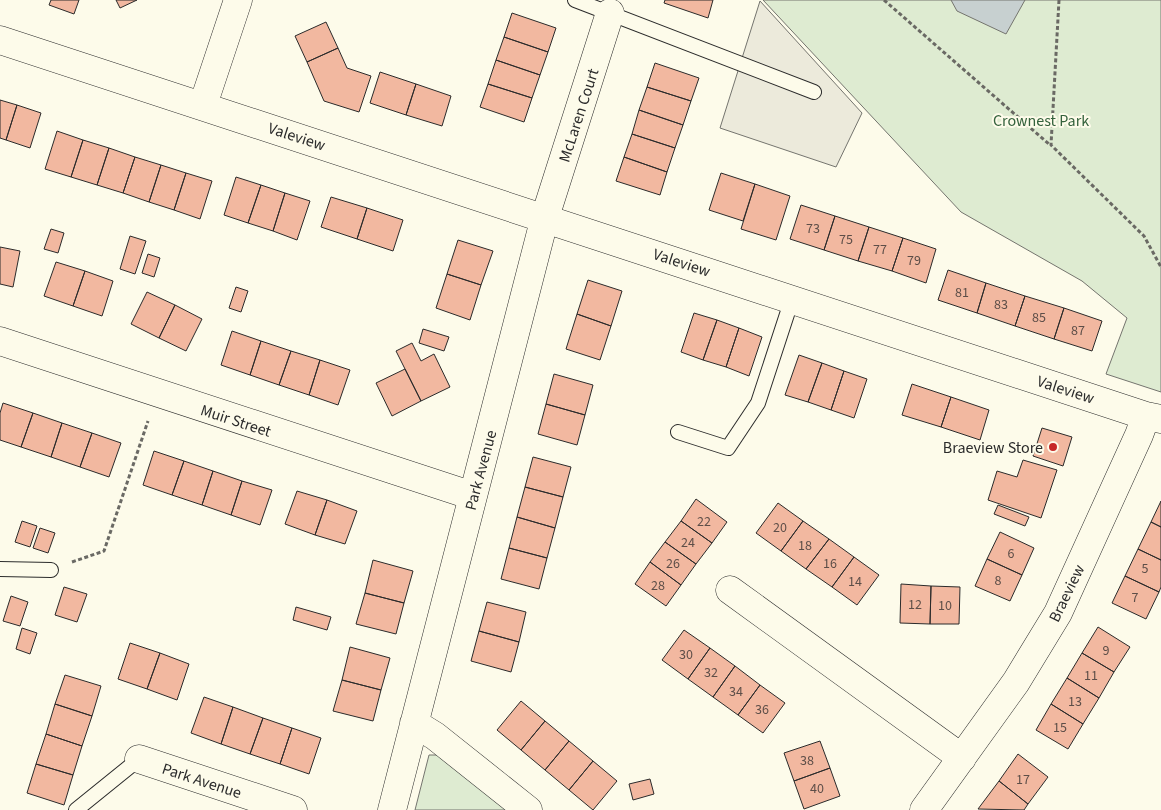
<svg xmlns="http://www.w3.org/2000/svg" width="1161" height="810" font-family="'Source Sans 3',sans-serif">
<rect width="100%" height="100%" fill="#fdfbea"/>
<path fill="#deebd1" stroke="#74746e" d="M763,0h398v392l-55,-18 21,-56 -45,-37 -121,-69z
M429,755h11l69,55h-94z"/>
<path fill="#eceadb" stroke="#74746e" d="M760,1l102,112 -26,54 -116,-39z"/>
<path fill="#c7d0d0" stroke="#74746e" d="M951,0h74l-19,34 -49,-23z"/>
<path fill="#f2b8a0" stroke="#2b2b2b" d="M51,0h28l-5,14 -25,-9z
M116,0h21l-17,8z
M665,0h48l-5,18 -44,-15z
M512,13l44,15 -8,24 -44,-15z
M326,22l12,26 -31,14 -12,-26z
M504,37l44,15 -8,23 -44,-15z
M338,48l9,20 24,8 -12,36 -35,-11 -17,-39z
M496,60l44,15 -8,23 -44,-14z
M655,63l44,15 -8,23 -44,-14z
M380,72l36,12 -10,31 -36,-12z
M416,84l35,12 -9,30 -36,-11z
M488,84l44,14 -8,24 -44,-15z
M647,87l44,14 -8,24 -44,-15z
M0,100l17,5 -11,35 -6,-2z
M17,105l24,8 -11,35 -24,-8z
M639,110l44,15 -8,23 -43,-14z
M57,131l26,9 -12,37 -26,-8z
M632,134l43,14 -8,24 -43,-15z
M83,140l26,8 -12,37 -26,-8z
M109,148l26,9 -12,36 -26,-8z
M135,157l26,8 -12,37 -26,-9z
M624,157l43,15 -7,23 -44,-14z
M161,165l25,8 -12,37 -25,-8z
M186,173l26,8 -12,38 -26,-9z
M721,173l34,11 -12,37 -34,-11z
M236,177l25,8 -13,38 -24,-8z
M755,184l35,12 -14,44 -35,-11z
M261,185l24,8 -12,38 -25,-8z
M285,193l25,8 -13,39 -24,-9z
M331,197l36,11 -10,31 -36,-12z
M801,205l34,11 -11,34 -34,-11z
M367,208l36,12 -10,31 -36,-12z
M835,216l34,11 -11,34 -34,-11z
M869,227l34,11 -11,33 -34,-10z
M51,229l13,4 -6,20 -14,-4z
M130,236l16,5 -11,33 -15,-5z
M903,238l33,11 -10,34 -34,-12z
M458,240l35,11 -12,34 -34,-11z
M0,247l20,4 -7,36 -13,-3z
M148,254l12,4 -6,19 -12,-4z
M56,262l29,9 -12,35 -29,-10z
M948,270l38,13 -9,30 -39,-13z
M85,271l28,10 -11,35 -29,-10z
M447,274l34,11 -11,35 -34,-12z
M588,280l34,11 -11,35 -34,-12z
M986,283l39,13 -10,30 -38,-13z
M236,287l12,4 -7,21 -12,-4z
M147,292l28,13 -16,33 -28,-14z
M1025,296l39,12 -10,31 -39,-13z
M175,305l27,14 -16,32 -27,-13z
M1064,308l38,13 -10,30 -38,-12z
M694,313l23,7 -14,40 -22,-8z
M577,314l34,12 -11,34 -34,-11z
M717,320l22,8 -13,39 -23,-7z
M739,328l23,9 -13,39 -23,-9z
M423,329l26,8 -5,14 -25,-8z
M232,331l29,10 -11,34 -29,-10z
M261,341l30,10 -12,34 -29,-10z
M412,343l9,18 13,-7 16,33 -29,14 -25,-50z
M291,351l29,9 -11,35 -30,-10z
M799,355l23,8 -14,39 -23,-7z
M320,360l30,10 -12,35 -29,-10z
M822,363l22,8 -13,39 -23,-8z
M405,369l16,32 -29,15 -16,-33z
M844,371l23,8 -13,39 -23,-8z
M554,374l39,11 -8,30 -39,-11z
M912,384l39,13 -10,30 -39,-12z
M951,397l38,13 -9,30 -39,-13z
M3,403l30,10 -12,34 -21,-7v-27z
M546,404l39,11 -8,30 -39,-11z
M33,413l29,10 -11,34 -30,-10z
M62,423l30,10 -12,34 -29,-10z
M1042,428l30,9 -9,29 -30,-10z
M92,433l29,10 -12,34 -29,-10z
M154,451l30,10 -12,34 -29,-10z
M533,457l38,10 -8,30 -38,-10z
M1023,460l34,10 -16,48 -53,-18 9,-29 20,6z
M184,461l29,10 -11,34 -30,-10z
M213,471l29,10 -11,34 -29,-10z
M242,481l30,9 -12,35 -29,-10z
M525,487l38,10 -8,31 -38,-11z
M297,491l30,9 -12,35 -30,-11z
M696,499l31,23 -15,21 -31,-22z
M327,500l30,11 -12,33 -30,-9z
M1161,501v26l-10,-5z
M778,503l25,18 -22,30 -25,-18z
M998,505l31,12 -4,9 -31,-12z
M517,517l38,11 -8,30 -38,-10z
M22,521l15,5 -7,21 -15,-5z
M681,521l31,22 -16,21 -31,-22z
M803,521l26,18 -23,30 -25,-18z
M1151,522l10,5v33l-23,-11z
M40,528l15,5 -7,20 -15,-5z
M1000,532l34,16 -12,27 -35,-16z
M829,539l25,18 -22,30 -26,-18z
M665,542l31,22 -15,21 -31,-23z
M509,548l38,10 -8,31 -38,-10z
M1138,549l23,11v27l-2,5 -34,-16z
M854,557l25,18 -22,30 -25,-18z
M987,559l35,16 -12,26 -35,-15z
M373,560l40,11 -9,32 -39,-10z
M650,562l31,23 -15,21 -31,-22z
M1125,576l34,16 -13,27 -34,-16z
M901,584l30,2 -1,38 -30,-1z
M931,586l29,1 -1,37h-29z
M64,587l23,7 -10,28 -22,-7z
M365,593l39,10 -8,31 -40,-10z
M11,596l17,6 -8,24 -17,-5z
M487,602l39,10 -7,30 -40,-11z
M296,607l35,10 -4,13 -34,-10z
M1098,627l32,20 -16,25 -32,-19z
M22,628l15,5 -7,21 -14,-5z
M684,630l26,18 -22,31 -26,-19z
M479,631l40,11 -8,30 -40,-11z
M130,643l30,10 -13,36 -29,-10z
M350,647l40,11 -9,32 -39,-10z
M710,648l25,18 -22,31 -25,-18z
M160,653l29,11 -12,36 -30,-11z
M1082,653l32,19 -15,26 -32,-20z
M735,666l25,19 -22,30 -25,-18z
M65,675l36,11 -9,30 -37,-12z
M1067,678l32,20 -16,26 -32,-20z
M342,680l39,10 -8,31 -40,-10z
M760,685l25,18 -22,30 -25,-18z
M204,697l29,10 -12,37 -30,-11z
M521,701l24,20 -24,29 -24,-20z
M55,704l37,12 -10,30 -36,-12z
M1051,704l32,20 -15,25 -32,-19z
M233,707l30,11 -13,36 -29,-10z
M263,718l29,10 -12,36 -30,-10z
M545,721l24,20 -24,29 -24,-20z
M292,728l29,10 -12,36 -29,-10z
M46,734l36,12 -9,29 -37,-11z
M569,741l24,20 -24,29 -24,-20z
M820,741l10,27 -36,13 -10,-28z
M1018,754l30,23 -20,27 -29,-23z
M593,761l24,20 -24,29 -24,-20z
M36,764l37,11 -9,30 -37,-12z
M830,768l10,28 -36,13 -10,-28z
M650,779l4,15 -21,6 -4,-16z
M999,781l29,23 -4,6 -46,-1z"/>
<g fill="none" stroke-linecap="round" stroke-linejoin="round">
<g stroke="#2b2b2b" stroke-width="16">
<path id="service" d="M575,0l239,92
M678,432l50,16 30,-45 34,-104
M0,569l51,1
M76,810l63,-51"/>
</g>
<g stroke="#2b2b2b" stroke-width="29">
<path id="minor" d="M0,40l1146,376 15,3
M203,105l35,-105
M0,341l473,155
M730,590l232,168
M414,723l21,13 93,74
M139,759l154,51
M392,810l153,-593 65,-204
M924,810l92,-128 42,-69 81,-178 7,-19"/>
</g>
<path stroke="#6a6964" stroke-width="3" stroke-dasharray="4 2.5" stroke-linecap="butt" d="M884,0l166,145
M1059,0l-8,145 93,91 17,31
M72,562l32,-11 44,-130"/>
<use href="#service" stroke="#fdfbea" stroke-width="14"/>
<use href="#minor" stroke="#fdfbea" stroke-width="28"/>
</g>
<circle fill="#c62828" stroke="#fdfbea" stroke-width="2" cx="1053" cy="447" r="5"/>
<g text-anchor="middle" stroke-width="4" stroke-linejoin="round" paint-order="stroke">
<g font-size="14" fill="#5d4e48">
<text x="813" y="233">73</text>
<text x="846" y="244">75</text>
<text x="880" y="254">77</text>
<text x="914" y="265">79</text>
<text x="962" y="297">81</text>
<text x="1001" y="309">83</text>
<text x="1039" y="322">85</text>
<text x="1078" y="335">87</text>
<text x="704" y="526">22</text>
<text x="780" y="532">20</text>
<text x="688" y="547">24</text>
<text x="805" y="550">18</text>
<text x="1011" y="558">6</text>
<text x="673" y="568">26</text>
<text x="830" y="568">16</text>
<text x="1145" y="573">5</text>
<text x="998" y="585">8</text>
<text x="855" y="586">14</text>
<text x="658" y="590">28</text>
<text x="1135" y="602">7</text>
<text x="915" y="609">12</text>
<text x="945" y="610">10</text>
<text x="1106" y="655">9</text>
<text x="686" y="659">30</text>
<text x="711" y="677">32</text>
<text x="1091" y="680">11</text>
<text x="736" y="696">34</text>
<text x="1075" y="706">13</text>
<text x="762" y="714">36</text>
<text x="1060" y="732">15</text>
<text x="807" y="765">38</text>
<text x="1023" y="784">17</text>
<text x="817" y="793">40</text>
</g>
<g font-size="16" fill="#2b2b2b" stroke="#fdfbea">
<text transform="translate(578 115) rotate(-72)" y="6">McLaren Court</text>
<text transform="translate(297 136) rotate(18)" y="6">Valeview</text>
<text transform="translate(682 262) rotate(18)" y="6">Valeview</text>
<text transform="translate(1066 389) rotate(18)" y="6">Valeview</text>
<text transform="translate(236 420) rotate(18)" y="6">Muir Street</text>
<text transform="translate(480 470) rotate(-75)" y="6">Park Avenue</text>
<text transform="translate(1066 593) rotate(-64)" y="6">Braeview</text>
<text transform="translate(202 780) rotate(18)" y="6">Park Avenue</text>
</g>
<g font-size="16" fill="#34623c" stroke="#fdfbea">
<text x="1041" y="126">Crownest Park</text>
</g>
<g font-size="16" fill="#2b2b2b" stroke="#fdfbea" text-anchor="end">
<text x="1043" y="453">Braeview Store</text>
</g>
</g>
</svg>
